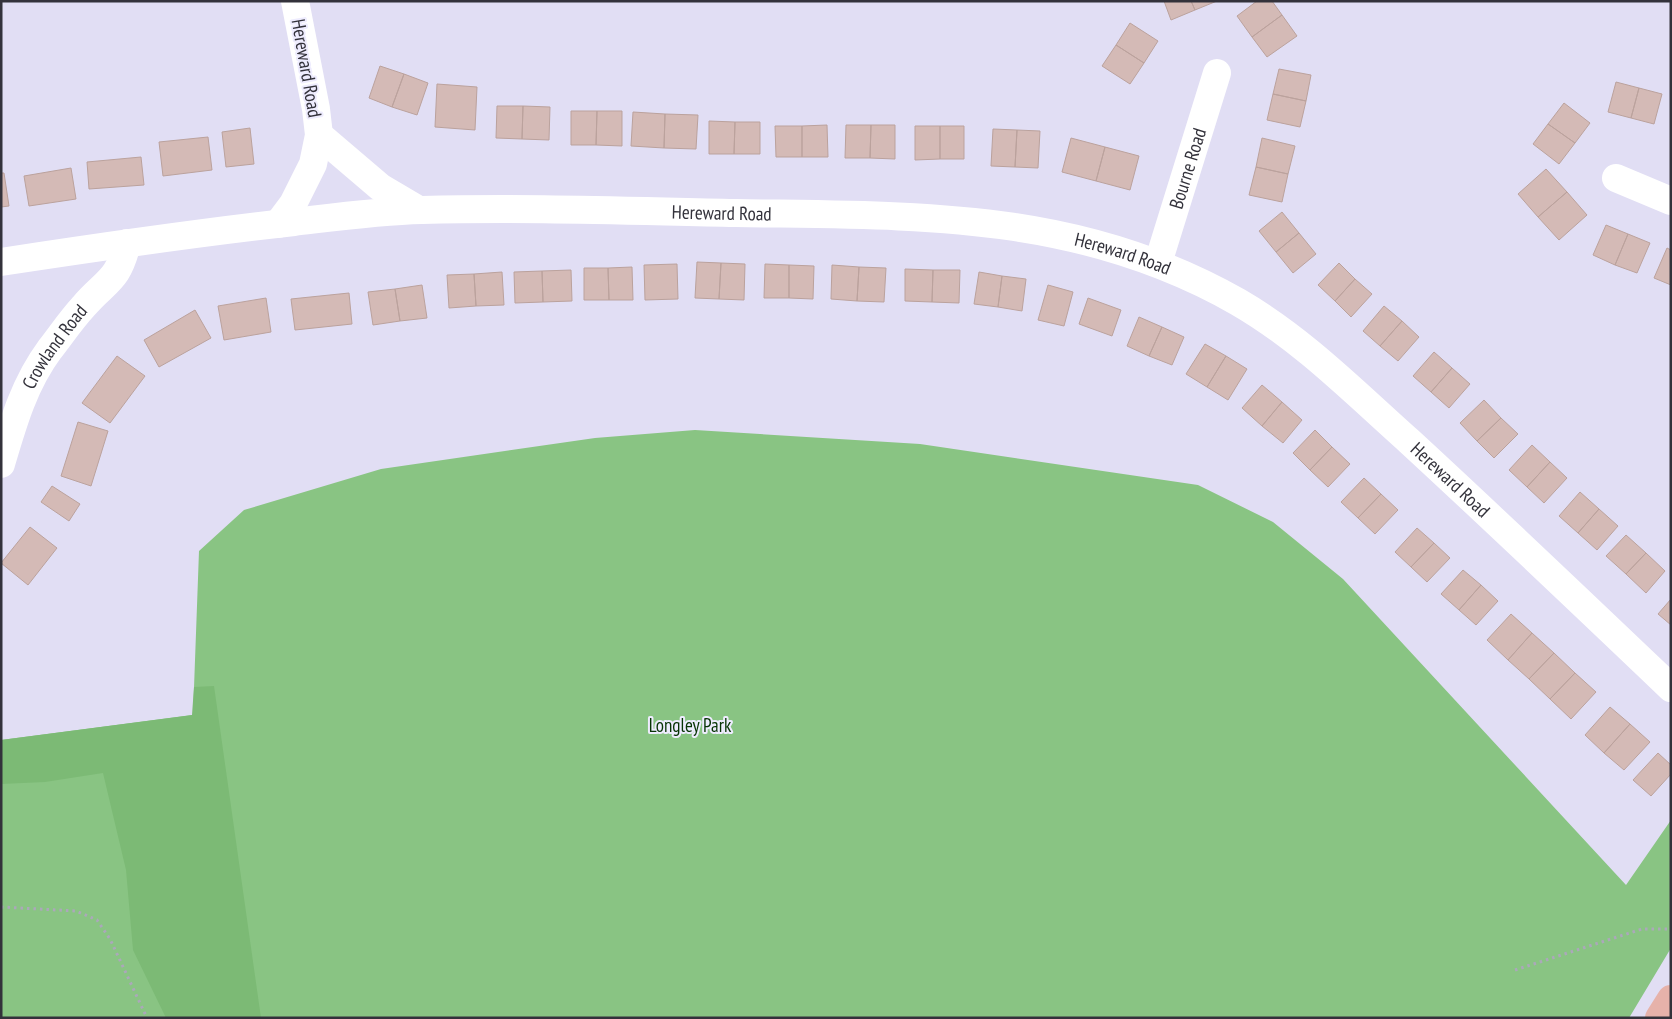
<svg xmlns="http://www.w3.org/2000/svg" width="1672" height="1019" font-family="'PT Sans Narrow',sans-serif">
<rect width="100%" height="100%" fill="#e1def4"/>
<path fill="#89c483" d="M695,430l225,14 278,41 75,37 70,57 283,306 45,-65v128l-42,70h-1628v-278l192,-25 6,-164 45,-41 137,-41 214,-31z"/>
<path fill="#7cba75" d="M214,686l47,332h-95l-33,-68 -7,-80 -23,-97 -58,9 -44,2v-44l191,-25 2,-28z"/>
<path fill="#d4bab6" stroke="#bba29d" d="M1164,1h27l4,9 -24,10z
M1191,1h26l-22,9z
M1257,1h15l10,14 -30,22 -15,-21z
M1282,15l15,21 -30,21 -15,-20z
M1130,23l28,18 -14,22 -28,-18z
M1116,45l28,18 -14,21 -28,-18z
M380,66l24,8 -12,33 -23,-9z
M1279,69l32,6 -5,26 -33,-7z
M404,74l24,9 -11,32 -25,-8z
M1616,82l23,6 -8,30 -23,-6z
M437,84l40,3 -2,43 -40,-3z
M1639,88l23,6 -8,30 -23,-6z
M1273,94l33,7 -6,26 -33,-7z
M1564,103l26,20 -15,20 -27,-19z
M497,106h26l-1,33 -26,-1z
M523,106l27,1 -1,33 -27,-1z
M571,111h26l-1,34h-25z
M597,111h25v35l-26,-1z
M633,112l32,2 -1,34 -33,-2z
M665,114l33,1 -2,34 -32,-1z
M709,121l26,1 -1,32h-25z
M735,122h25v32h-26z
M1548,124l27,19 -16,21 -26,-20z
M827,125l1,32h-26v-31z
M846,125h25l-1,33h-25z
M871,125h24v34l-25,-1z
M775,126h27v31h-26z
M915,126h25v33l-25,1z
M940,126h24v33h-24z
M250,128l4,36 -28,3 -4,-35z
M993,129l24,1 -2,37 -24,-1z
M1017,130l23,1 -2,37 -23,-1z
M208,137l4,33 -49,6 -4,-34z
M1071,138l34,9 -9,34 -34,-9z
M1262,138l33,8 -7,28 -32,-7z
M1105,147l34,9 -9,34 -34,-9z
M141,157l3,28 -55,4 -2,-27z
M1256,167l32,7 -6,28 -33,-7z
M71,168l5,31 -47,7 -5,-30z
M1546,169l21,23 -29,25 -20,-23z
M1,173h3l5,33 -8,1z
M1567,192l20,23 -28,25 -21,-23z
M1282,212l17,21 -23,19 -17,-21z
M1606,225l22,9 -13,31 -22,-10z
M1299,233l17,21 -23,19 -17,-21z
M1628,234l22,9 -13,30 -22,-8z
M1667,248l4,2v35l-17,-7z
M697,262l24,1 -2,36 -24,-1z
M721,263l24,1 -1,36 -25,-1z
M1339,263l16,16 -20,22 -17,-16z
M677,264l1,35 -33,1 -1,-35z
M765,264l24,1v33h-25z
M789,265l25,1 -1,33 -24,-1z
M832,265l27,2 -2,34 -26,-2z
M632,267l1,33h-24l-1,-32z
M859,267l27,1 -2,34 -27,-1z
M584,268h24l1,32h-25z
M905,269l28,1 -1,32 -27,-1z
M571,270l1,31 -29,1 -1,-31z
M933,270h27l-1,33 -27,-1z
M542,271l1,31 -28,1 -1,-31z
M502,272l2,33 -28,1 -2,-32z
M979,272l23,4 -4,31 -24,-3z
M474,274l2,32 -27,2 -2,-33z
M1002,276l24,3 -4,32 -24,-4z
M1355,279l17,15 -21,23 -16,-16z
M422,285l5,33 -27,3 -5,-32z
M1048,285l25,7 -9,34 -26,-6z
M395,289l5,32 -27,4 -5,-33z
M349,293l3,31 -57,6 -4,-31z
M266,298l5,34 -47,8 -6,-34z
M1088,298l33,12 -9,26 -33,-12z
M1384,306l18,15 -22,25 -17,-15z
M195,310l16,28 -52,29 -15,-27z
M1139,317l23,10 -13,29 -22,-10z
M1402,321l17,16 -21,24 -18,-15z
M1162,327l22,10 -12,28 -23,-9z
M1205,344l21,12 -19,31 -21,-13z
M1434,352l18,16 -21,24 -18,-16z
M117,356l28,20 -35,47 -28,-20z
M1226,356l21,13 -19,31 -21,-13z
M1452,368l18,16 -21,24 -18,-16z
M1262,385l20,17 -20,24 -20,-18z
M1484,400l17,18 -24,23 -17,-18z
M1282,402l20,18 -19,23 -21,-17z
M1501,418l17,16 -24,24 -17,-17z
M78,422l30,9 -17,55 -30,-10z
M1315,430l17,17 -22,23 -17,-17z
M1532,445l18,17 -23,25 -18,-17z
M1332,447l18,17 -22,23 -18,-17z
M1550,462l17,16 -23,25 -17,-16z
M1364,478l17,16 -23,24 -17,-16z
M52,486l28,18 -11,17 -28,-19z
M1580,492l19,17 -21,24 -19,-17z
M1381,494l17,16 -23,24 -17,-16z
M1599,509l19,17 -21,24 -19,-17z
M30,527l27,21 -29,37 -27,-22z
M1417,528l17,15 -23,24 -16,-15z
M1626,535l20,18 -20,21 -20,-18z
M1434,543l16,15 -23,24 -16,-15z
M1646,553l19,18 -19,22 -20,-19z
M1463,570l18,15 -22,25 -18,-16z
M1481,585l17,16 -22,24 -17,-15z
M1671,599v26l-13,-11z
M1511,614l21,19 -24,27 -21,-20z
M1532,633l22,20 -25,26 -21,-19z
M1554,653l21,20 -25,26 -21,-20z
M1575,673l21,19 -25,27 -21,-20z
M1610,707l20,17 -26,29 -19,-18z
M1630,724l20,18 -26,28 -20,-17z
M1658,753l13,12v9l-20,22 -18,-16z"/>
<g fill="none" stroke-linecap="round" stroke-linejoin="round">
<path stroke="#aba8ba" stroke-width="3" stroke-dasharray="2.5 4" stroke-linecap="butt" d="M1,907l75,4 21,9 13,19 37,79
M1515,970l127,-41h29"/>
<g stroke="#fff" stroke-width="28">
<path d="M319,135l61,52 39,23"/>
<path d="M1616,178l55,23"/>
<path d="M278,224l15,-20 20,-40 6,-29 -3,-26 -21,-108"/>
<path id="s1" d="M1,262c98,-15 195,-29 293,-40 42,-5 85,-11 128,-12 105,-3 209,1 314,3 178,3 341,-3 502,89 64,37 116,90 171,139 88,81 175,164 262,247"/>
<path id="s2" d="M1158,263l59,-190"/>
<path id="s3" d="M1,464c12,-41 23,-80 49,-115 11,-14 21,-29 33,-42 23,-27 35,-25 44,-64"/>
</g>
<path stroke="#e6b2aa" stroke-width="28" d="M1659,1018l12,-19"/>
</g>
<g text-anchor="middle" stroke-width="4" stroke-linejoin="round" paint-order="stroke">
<g font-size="19" fill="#33323b" stroke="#eeecfe">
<text transform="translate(307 68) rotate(80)" y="7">Hereward Road</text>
<text dy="7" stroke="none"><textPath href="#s2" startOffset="99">Bourne Road</textPath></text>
<text dy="7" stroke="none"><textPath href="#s1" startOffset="724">Hereward Road</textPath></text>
<text dy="7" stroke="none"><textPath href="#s1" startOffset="1129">Hereward Road</textPath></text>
<text dy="7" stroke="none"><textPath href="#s3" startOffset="130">Crowland Road</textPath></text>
<text dy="7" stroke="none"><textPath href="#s1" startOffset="1532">Hereward Road</textPath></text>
</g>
<g font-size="19" fill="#073404" stroke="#eeecfe">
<text x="690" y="732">Longley Park</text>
</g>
</g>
<rect width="1672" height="1019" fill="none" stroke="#33323b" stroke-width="5"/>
</svg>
